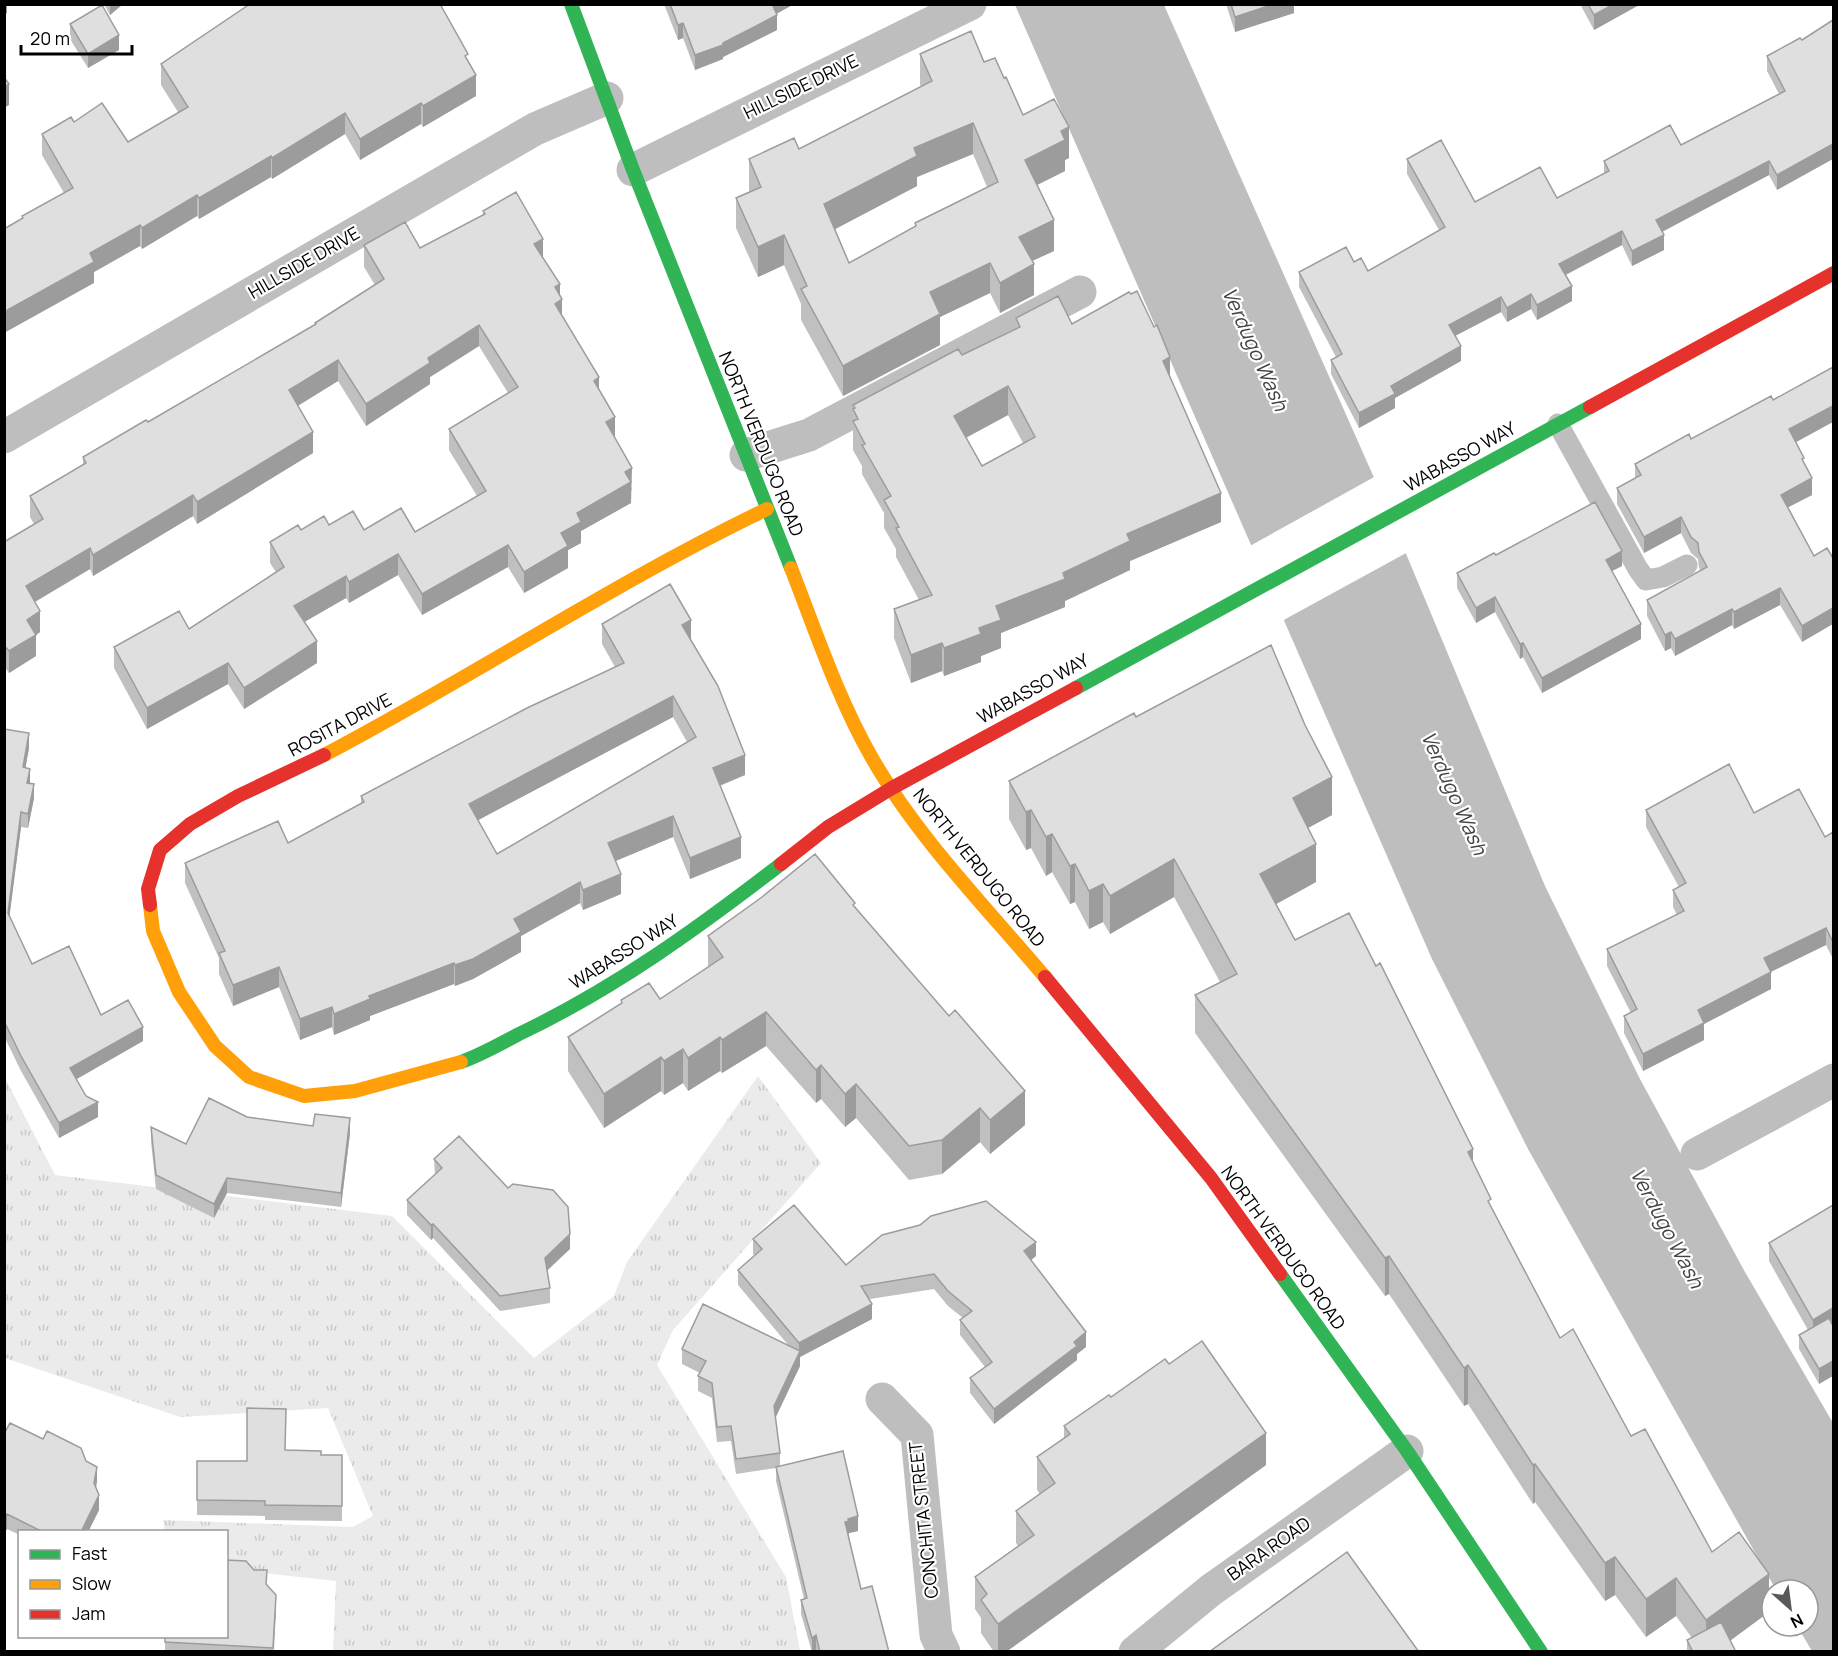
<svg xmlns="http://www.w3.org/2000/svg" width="1838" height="1656" font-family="Manrope,sans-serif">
<defs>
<pattern id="grass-tufts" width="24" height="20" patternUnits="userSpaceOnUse" patternTransform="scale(1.5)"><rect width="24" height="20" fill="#ebebeb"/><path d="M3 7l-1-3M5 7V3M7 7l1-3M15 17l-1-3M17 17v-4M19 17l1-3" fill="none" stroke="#c8c8c8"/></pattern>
</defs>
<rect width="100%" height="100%" fill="#fff"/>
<path fill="url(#grass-tufts)" d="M4,1076l51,99 337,41 142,142 80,-62 13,-34 131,-186 63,87 -148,167 -16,35 129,212 14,74h-467l3,-70 -109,-12 -1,-37 -61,-1 -2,-11 190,7 20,-11 -45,-108 -148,9 -175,-59z"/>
<path fill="#bebebe" d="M1015,5h149l212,477 169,404 95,193 105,193 88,151v228h-21l-15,-25h11v-36h-32l-248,-441 -96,-190z"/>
<path fill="#fff" d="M1376,476l32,76 -128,70 -32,-75z"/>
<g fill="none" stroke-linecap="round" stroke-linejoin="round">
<path stroke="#bebebe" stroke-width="21" d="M1558,424l80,145 8,11 17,-3 24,-12"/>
<path stroke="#bebebe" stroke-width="33" d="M633,170l337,-166
M4,437l531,-308 72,-31
M746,455l63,-20 271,-143
M1697,1154l137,-74
M882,1399l35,36 19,200 8,17
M1135,1652l76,-62 196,-139"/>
<path stroke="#30b455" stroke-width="14" d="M571,4l62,166 158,398
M1076,688l514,-281
M461,1062c20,-7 39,-18 58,-28 95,-45 179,-106 262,-170
M1280,1274l127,177 134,201"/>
<path stroke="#ff9f0a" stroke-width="14" d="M791,568c25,64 47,131 81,190 45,79 114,149 173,219
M324,755c150,-79 291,-173 443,-246
M150,905l3,26 26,61 36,54 34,31 55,19 51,-5 106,-29"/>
<path stroke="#e5322d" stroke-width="14" d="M1590,407l244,-134
M781,864l47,-37 64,-39 184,-100
M150,905l-2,-16 12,-39 30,-26 48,-28 86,-41
M1045,977l166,201 69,96"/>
</g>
<path fill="#c0c0c0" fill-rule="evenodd" d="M104,4h19l-13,11z
M664,4h130l-18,10 1,16 -54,27v2l-28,11 -12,-32 -5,2z
M1226,4h68v9l-59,19z
M1580,4h59v1l-45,25z
M70,24l49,26 -31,18 -18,-29z
M1800,38l-23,152 -8,-15 -107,57 2,18 -32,16 -10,-21 -56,30 6,26 -35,19 -6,-11 -24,13 -6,-10 -46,24 6,25 -66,37v10l-36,20 -28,-54v-14l5,-3 -37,-70v-15l55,-10 14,9 71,-41 -32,-56v-15l68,43 82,-4 47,-24v-13l77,-16 98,-51 -12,-23v-15z
M920,54l64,8 20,16 19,37 46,43 -4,2v11l-28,14 17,66 -22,10 2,34 -34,18 -10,-20 -50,24v28l-97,51 -42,-76v-16l-17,-39 -26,12 -22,-49v-30l14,-6 -1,-2v-31l50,-10 122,-62 -1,-3zM973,154l14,33 -72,36v4l-66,36 -14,-34 82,-43v-9z
M468,62l8,34 -53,31 -2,-3 -61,36 -15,-26 -73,45 -1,-2 -72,42 -2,-3 -55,33 -2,-3 -46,26v11l-72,-65v-2l42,-23 -22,-38v-21l32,-12 54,20 50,-30 -17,-27v-21z
M483,211l60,46 17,39 2,21 37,72 33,101h-1v13l-50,28v12l-13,7v18l-44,25 -16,-26 -86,48 -24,-40 -49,28 -3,-5 -42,24 13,41 -73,46 -16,-25 -81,45 -33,-61v-21l75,-18 87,-57 -6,-9v-21l31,-12 28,-5 35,5 51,2 62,-36 -28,-46v-21l59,-36 -29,-47 -49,31v7l-64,42 -28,-45 -40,25 15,47 -116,71 -4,-8 -100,60 -3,-7 -55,33 5,30 -4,3v21l-27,17 -5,-7v-124l30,-18 -4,-7v-21l53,-31v-8l65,-35 167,-97v-2l60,-38 -11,-18v-22l56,3 63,-33z
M1016,318l56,6 98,52 51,146 -91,39v9l-65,31v6l-64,26v15l-20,8v6l-37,14 -2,-5 -31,12 -17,-45v-29l25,-9 -23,-43v-8l-12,-21v-15l-22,-39v-8l-9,-16v-45l109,-50 54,-26zM1008,415l15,28 -41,23 -16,-28z
M1773,400l23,42 8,21 8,32 -24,12 26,49 -12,86 -22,-37 -46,24 -2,-4 -57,31 -4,-8 -6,3 -18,-35v-16l54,-29 -2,-3 -1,-9 -7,-6 -10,-20 -37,20 -27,-49v-16l18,-10v-14l56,-25z
M1496,555l126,11 -10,5 29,68 -99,54 -19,-36 -3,2 -25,-47 -19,11 -19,-35v-15z
M602,624l89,16 54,135 -25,11 21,72 -51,21 -17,-42 -57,24 5,33 -38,16 -3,-7 -59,33v16l-48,27 -18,7 -1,-2 -84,32v4l-36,15 -2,-8 -32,13 -21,-53 -46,19 -14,-32v-16l-34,-75v-20l103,-20 73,-40v-7l254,-129 -13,-23zM673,717l14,25 -190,112 -19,-34z
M1136,717l196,98 -24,13 8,54 -40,22 19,36 178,222 18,45 69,131 71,98 81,116 57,60 -39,28 6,12h-49v-12l5,-2 -16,-22 -30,21 -31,-42 -10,6 -70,-99 -2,2 -65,-100 -4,2 -75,-112 -4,2 -190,-263v-38l25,-13 -46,-85 -64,37 -7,-12 -14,7 -14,-27 -5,2 -18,-32 -6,4 -15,-28 -5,2 -17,-31v-38z
M4,729l25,19 -4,20 9,30 -6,30 -7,-1 -12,89 23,48 69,51 42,26 -67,38 22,38 -39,21 -38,-67 -17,-35z
M1646,810l108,3 71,24 8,-5v127l-7,-14 -55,27v17l-67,35v16l-61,31 -19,-38v-17l7,-3 -24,-47v-17l70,-34 -4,-8v-17l6,-3 -33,-60z
M855,908l170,217 -35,29 -10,-12 -38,32 -33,6 -53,-62 -11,9 -24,-28 -5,4 -50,-57 -44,27 -2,-2 -32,20 -5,-8 -19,12 -3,-4 -57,37 -36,-57v-34l53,-33v-4l39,-1 48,-32v-31z
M247,1117l103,16 -9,74 -114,-14 -13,25 -58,-29 -5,-47v-15l35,17z
M434,1159l74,29 62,61 -23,22 3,17v15l-50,8 -67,-73 -2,2 -24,-25v-15l28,-25z
M1833,1205l-14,179 -20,-35v-14l9,-5 -39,-69v-18z
M753,1239l93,26 190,-9 -5,4 55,87 -9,7v6l-83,64 -24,-31v-15l15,-11 -25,-32v-15l3,-2 -15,-12 -14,-17 -64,10 2,20 -72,38v9l-25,52 5,35v13l78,65 -9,2 -1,3 13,53 28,63h-73v-2l-4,2 -11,-38v-14l3,-1 -28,-118v-13l-40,6 -5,-33 -14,1 -5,-44 -14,-7v-15l2,-3 -18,-9v-15l107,-3 -51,-61v-15l17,-14 -2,-2z
M1169,1364l97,101 -260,187h-12l-13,-19v-15l-6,-9v-32l43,-31 -2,-3v-32l24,-17 -3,-4v-33l27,-19v-12l47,-29z
M4,1434l82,27 11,20 -1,7 3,22 -11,22h-68v3l-13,-6 -3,5z
M286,1450l35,5h21v66l-77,-1v-4l-68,-1v-54h50z
M267,1585l9,24 -2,43h-109v-16z"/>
<path fill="#9c9c9c" d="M4,4h3v9l-3,2z
M110,4h13l-13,11z
M771,4h23l-23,13z
M1274,4h20v9l-59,19v-15z
M1614,4h25v1l-45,25v-15z
M777,15v15l-54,27v2l-28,11v-15l28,-12z
M683,23v15l-5,2v-15z
M119,35v15l-31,18v-14z
M476,75v21l-53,31v-21z
M9,84v21l-5,3v-21z
M421,103v21l-61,36v-21z
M345,113v21l-73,45v-21z
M973,123v31l-56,23v9l-93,49v-31l90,-56z
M1069,127v31l-4,2v11l-40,20v-31l36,-29z
M1833,144v15l-56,31v-15z
M271,156v21l-72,42v-21z
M1769,161v14l-113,60v-15z
M197,195v21l-55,33v-21z
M1054,220v31l-35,16v-30z
M140,225v21l-46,26v11l-90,50v-21l86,-59z
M1622,231v14l-63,33v-14z
M784,235v30l-26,12v-30z
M1664,235v15l-32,16v-15z
M543,239v21l-9,-16z
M990,263v30l-50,24v28l-97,51v-30l87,-74z
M1034,264v31l-34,18v-30z
M560,284v17l2,-2v22l-7,5v-39z
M1572,286v15l-35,19v-15z
M1531,294v15l-24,13v-14z
M1501,297v15l-52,27v-14z
M479,325v21l-49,31v7l-64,42v-22l62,-46z
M1461,346v15l-66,37v10l-36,20v-15l32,-27z
M1170,357v28l-7,-24z
M338,360v21l-49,30v-21z
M599,377v22l-5,-18z
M1008,386v29l-54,29v-28z
M1833,406v16l-44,24v-17z
M615,417v21l-9,6v-22z
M313,432v21l-116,71v-22z
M632,468l-1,35 -50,28v12l-13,7v18l-44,25v-21l37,-39 16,-20 48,-41z
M1812,478v17l-31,16v-16z
M1221,493v29l-91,39v9l-65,31v6l-64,26v15l-20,8v6l-37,14v-28l35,-20 17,-22 67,-33 64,-39z
M193,495v21l-100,60v-21z
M1681,517v16l-37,20v-16z
M508,545v22l-86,48v-21z
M90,548v21l-64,38v-21z
M1622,551v15l-16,8v-14z
M398,554v21l-49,28v-21z
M346,576v22l-52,30v-22z
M1780,588v17l-46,24v-17z
M1495,597v15l-19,11v-15z
M1833,608v16l-31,18v-16z
M1732,609v16l-57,31v-17z
M40,611v21l-4,3v21l-27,17v-22l18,-31z
M691,620v21l-9,-16z
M1641,624v15l-99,54v-15z
M1671,632v16l-6,3v-16z
M317,641v22l-73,46v-21z
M942,643v28l-31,12v-28z
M1523,643v14l-3,2v-15z
M228,663v21l-81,45v-21z
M673,696v21l-204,108v-21z
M29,733v15l-6,34v-15z
M745,755v20l-32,13v-20z
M30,769v14h-3z
M1332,777v38l-39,21v-38z
M34,784v14l-6,30v-14z
M1031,810v38l-5,2v-38z
M21,812v15l-13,101v-15z
M673,816v21l-65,27v-21z
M1052,834v38l-6,4v-39z
M741,837v21l-51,21v-21z
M1316,844v38l-56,31v-39z
M1174,859v38l-64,37v-38z
M1075,864v38l-5,2v-38z
M621,874v20l-38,16v-20z
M580,882v21l-59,33v16l-48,27 -18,7v-21l59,-46z
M1103,884v38l-14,7v-38z
M1826,928v17l-62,30v-17z
M454,963v21l-84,32v4l-36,15v-21l35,-18z
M279,967v20l-46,19v-21z
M1771,972v17l-67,35v16l-61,31v-17l55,-44z
M332,1007v20l-32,13v-21z
M766,1012v34l-44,27v-33z
M143,1027v14l-73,42v-15z
M720,1037v34l-32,20v-33z
M683,1049v34l-19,12v-34z
M661,1057v34l-57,37v-34z
M821,1065v34l-5,4v-33z
M856,1084v34l-11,9v-33z
M1025,1091v34l-35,29v-34z
M98,1102v15l-39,21v-15z
M980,1108v34l-38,32v-34z
M350,1118v15l-9,74v-14z
M1473,1149v38l-5,-35z
M227,1178v15l-13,25v-14z
M433,1224v14l-2,2v-15z
M570,1234v15l-25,23v-14z
M1036,1242v14l-12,10v-15z
M1389,1256v38l-4,2v-38z
M872,1304v15l-72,38v9l-26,55v-15l25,-54v-9z
M1833,1308v18l-20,12v-18z
M1086,1332v15l-9,7v6l-83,64v-15z
M1833,1361v15l-14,8v-15z
M1468,1365v39l-4,2v-38z
M1266,1433v32l-260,187h-8v-28z
M1535,1464v38l-2,2v-39z
M97,1467v14l-3,16v-14z
M99,1495v15l-11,22h-7z
M7,1514v15l-3,5v-15z
M858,1516v15l-9,2v3l-4,-14 3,-3z
M1615,1557v38l-10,6v-38z
M1769,1574v38l-54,40h-9v-32z
M1676,1578v38l-30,21v-38z
M276,1595v14l-3,43z
M816,1635v15l-4,2v-14z"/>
<path fill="#dfdfdf" stroke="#9c9c9c" stroke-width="1.5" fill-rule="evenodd" d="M250,4h190l28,50 -3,2 11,19 -53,31 -2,-3 -61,36 -15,-26 -73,45 -1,-2 -72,42 -2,-3 -55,33 -2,-3 -50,28 4,9 -90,50v-83l19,-11 -1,-2 51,-28 -31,-54 29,-17 3,5 28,-19 26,39 60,-35 -27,-43z
M670,4h102l5,11 -54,28v2l-28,10 -12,-32 -5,2z
M1231,4h43l-39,13z
M1588,4h26l-20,11z
M102,5l17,30 -31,19 -18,-30z
M1833,20v124l-56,31 -8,-14 -113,59 8,15 -32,16 -10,-20 -63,33 13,22 -35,19 -6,-11 -24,14 -6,-11 -52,28 12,21 -70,40 4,8 -36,19 -28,-53 11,-6 -43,-82 47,-25 8,15 7,-4 7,13 77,-44 -38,-68 34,-19 34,62 65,-35 17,31 52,-27 -5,-10 66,-36 11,20 104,-54 -18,-35 33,-18 2,2z
M971,31l13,31 11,-4 9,20 2,-1 17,38 31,-16 15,28 -8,4 4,9 -40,20 29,60 -35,17 15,27 -34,19 -10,-20 -60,29 10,22 -97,52 -42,-77 6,-3 -23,-51 -26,12 -22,-49 25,-11 -12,-28 45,-21 5,11 133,-68 -12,-27zM973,123l25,59 -83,41 1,3 -67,37 -25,-59 93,-48 -3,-8z
M4,77l5,7 -5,3z
M516,192l27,47 -9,5 26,40 -5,3 7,12 -7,5 44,73 -5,4 21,36 -9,5 26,46 -7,4 6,10 -54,31 4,9 -20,11 7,13 -44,26 -16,-27 -86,49 -24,-40 -49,28 -3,-6 -52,30 23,35 -73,47 -16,-25 -81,45 -33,-61 65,-36 10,18 95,-62 -14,-25 28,-17 3,5 23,-14 5,9 24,-14 11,19 37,-22 14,24 71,-41 -37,-62 69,-42 -39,-62 -51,33 2,5 -64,41 -28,-44 -49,30 24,42 -116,70 -4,-7 -100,60 -3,-7 -64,38 14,25 -13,9 9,15 -27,16 -5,-6v-103l39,-23 -13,-23 56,-33 -3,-6 63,-37 2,2 168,-98 -1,-1 69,-44 -20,-34 41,-23 15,26 65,-34 -2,-3z
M1137,291l17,36 3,-2 13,32 -7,4 58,132 -94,41 3,7 -67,32 2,6 -69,27 5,14 -22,8 2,6 -37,14 -2,-5 -31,12 -17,-46 38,-14 -36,-67 3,-1 -15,-27 7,-4 -29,-51 3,-1 -12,-23 5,-2 -5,-10 2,-1 -2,-3 105,-56 4,6 58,-28 -4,-9 42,-22 14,28 57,-32 2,2zM1008,386l27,51 -53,29 -28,-50z
M1833,367v39l-44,23 15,29 -2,1 10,19 -31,17 33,61 13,-8 6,10v50l-31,18 -22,-38 -46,24 -2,-3 -57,30 -4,-7 -6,3 -18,-35 60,-33 -8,-15 -1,-9 -7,-6 -10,-20 -37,20 -27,-49 24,-13 -6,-11 54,-30 2,5 80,-43 2,4z
M1595,502l27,49 -16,9 35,64 -99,54 -19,-35 -3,1 -25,-47 -19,11 -19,-35 37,-20 2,2z
M670,584l21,36 -9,5 36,61 27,69 -32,13 28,69 -51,21 -17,-42 -65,27 13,31 -38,16 -3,-8 -66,37 7,13 -48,27 -18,6 -1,-2 -85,33 1,3 -36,15 -2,-7 -32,12 -21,-52 -46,18 -14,-32 6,-2 -40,-88 93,-42 10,22 76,-41 -3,-6 166,-88 97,-45 -22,-39zM673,696l23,41 -199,117 -28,-50z
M1271,645l34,80 27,52 -39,21 23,46 -56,30 35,66 54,-27 27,53 4,-3 93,186 -5,3 23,47 -3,2 72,137 13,-9 58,107 14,-7 67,123 27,-20 30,42 -63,46 -30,-42 -30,21 -31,-42 -10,6 -70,-99 -2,1 -65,-100 -4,3 -75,-112 -4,2 -190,-263 42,-21 -63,-115 -64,37 -7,-12 -14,7 -14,-27 -5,2 -18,-32 -6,3 -15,-27 -5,2 -17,-31 125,-68 2,4z
M4,729l25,4 -6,34 7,2 -3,14 7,1 -6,30 -7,-2 -13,101 24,51 37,-18 32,69 27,-15 15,27 -73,41 16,28 12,6 -39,21 -38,-67 -17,-35z
M1729,764l25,49 45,-24 26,48 8,-5v110l-7,-14 -62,30 7,14 -73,38 6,13 -61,31 -19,-38 13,-7 -30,-60 77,-38 -11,-21 13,-7 -40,-73z
M815,854l40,49 -2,2 96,111 6,-6 70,81 -35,29 -10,-12 -38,32 -33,6 -53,-62 -11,10 -24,-29 -5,5 -50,-58 -44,28 -2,-3 -32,21 -5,-9 -19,12 -3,-4 -57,37 -36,-57 54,-34 -1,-3 28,-17 11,16 63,-42 -15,-21 54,-39z
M209,1098l38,19 66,9 2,-12 35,4 -9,75 -114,-15 -13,26 -58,-29 -5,-48 35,17z
M459,1136l49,52 5,-4 40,6 15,17 2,27 -25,24 5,30 -50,8 -67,-72 -2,1 -24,-25 35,-32 -8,-9z
M986,1201l50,41 -12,9 62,81 -12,10 3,4 -83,63 -24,-31 22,-16 -32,-42 12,-9 -24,-20 -14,-17 -73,12 11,18 -73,39 -61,-73 24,-21 -9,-10 41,-34 52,60 36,-30 38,-10 11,-9z
M1833,1205v103l-20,12 -44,-77z
M703,1304l97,47 -26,55 6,47 -44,6 -5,-33 -14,1 -5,-44 -14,-7 8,-15 -24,-12z
M1829,1318l4,8v35l-14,8 -20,-34z
M1202,1341l64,92 -268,191 -17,-24 6,-6 -12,-17 59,-42 -18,-24 39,-28 -18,-26 33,-23 -6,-8 45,-31 2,2 54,-38 4,5z
M247,1408l39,1 -1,41 36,1v4h21v51l-77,-1v-4l-68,-1v-39h50z
M10,1423l33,16 4,-8 34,17 5,13 11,6 -3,16 5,12 -18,37h-38l-36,-18 -3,5v-85z
M843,1451l15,65 -10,3 1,2 -4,1 16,67 11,-3 17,66h-69l-4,-17 -4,3 -11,-38 6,-2 -31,-131z
M1347,1552l72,100h-210z
M226,1560l20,1 8,9h13l-1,14 10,11 -3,53 -108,-6v-6h61z
M1721,1622l15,30h-43l-6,-12z"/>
<g text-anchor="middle" stroke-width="4.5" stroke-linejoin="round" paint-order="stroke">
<g font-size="18" fill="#000" stroke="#fff">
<text transform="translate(801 87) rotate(-26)" y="6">HILLSIDE DRIVE</text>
<text transform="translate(304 263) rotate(-30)" y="6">HILLSIDE DRIVE</text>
<text transform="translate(761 444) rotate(68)" y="6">NORTH VERDUGO ROAD</text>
<text transform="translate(1460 457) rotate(-29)" y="6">WABASSO WAY</text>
<text transform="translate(1033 689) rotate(-29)" y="6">WABASSO WAY</text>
<text transform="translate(340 725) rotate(-28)" y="6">ROSITA DRIVE</text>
<text transform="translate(979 868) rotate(51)" y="6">NORTH VERDUGO ROAD</text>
<text transform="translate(624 952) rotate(-32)" y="6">WABASSO WAY</text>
<text transform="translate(1283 1248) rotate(54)" y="6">NORTH VERDUGO ROAD</text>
<text transform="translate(924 1520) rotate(-96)" y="6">CONCHITA STREET</text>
<text transform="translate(1269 1549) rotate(-35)" y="6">BARA ROAD</text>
</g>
<g font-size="20" font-style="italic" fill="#434343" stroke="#fff">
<text transform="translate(1255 349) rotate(66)" y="7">Verdugo Wash</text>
<text transform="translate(1454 793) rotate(66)" y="7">Verdugo Wash</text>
<text transform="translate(1667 1228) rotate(62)" y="7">Verdugo Wash</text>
</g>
</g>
<rect width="1838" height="1656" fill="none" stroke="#000000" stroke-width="12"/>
<rect x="18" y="1530" width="210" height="108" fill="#ffffff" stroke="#999999" stroke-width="1.5"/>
<rect x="30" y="1550" width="30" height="9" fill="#30b455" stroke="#999999" stroke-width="1.5"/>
<text x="72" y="1560" font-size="18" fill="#000000">Fast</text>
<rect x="30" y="1580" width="30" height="9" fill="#ff9f0a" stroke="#999999" stroke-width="1.5"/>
<text x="72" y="1590" font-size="18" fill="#000000">Slow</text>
<rect x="30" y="1610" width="30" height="9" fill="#e5322d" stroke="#999999" stroke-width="1.5"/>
<text x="72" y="1620" font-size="18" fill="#000000">Jam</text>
<g transform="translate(1790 1608) rotate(152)"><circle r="28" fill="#ffffff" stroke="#999999" stroke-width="1.5"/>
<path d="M0-4.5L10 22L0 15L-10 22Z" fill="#595959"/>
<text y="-9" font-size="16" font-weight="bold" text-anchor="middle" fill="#000000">N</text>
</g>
<path d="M21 45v9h111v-9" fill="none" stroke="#000000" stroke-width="3"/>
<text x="30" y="45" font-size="18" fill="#000000" stroke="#ffffff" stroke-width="4.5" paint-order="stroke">20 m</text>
</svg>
